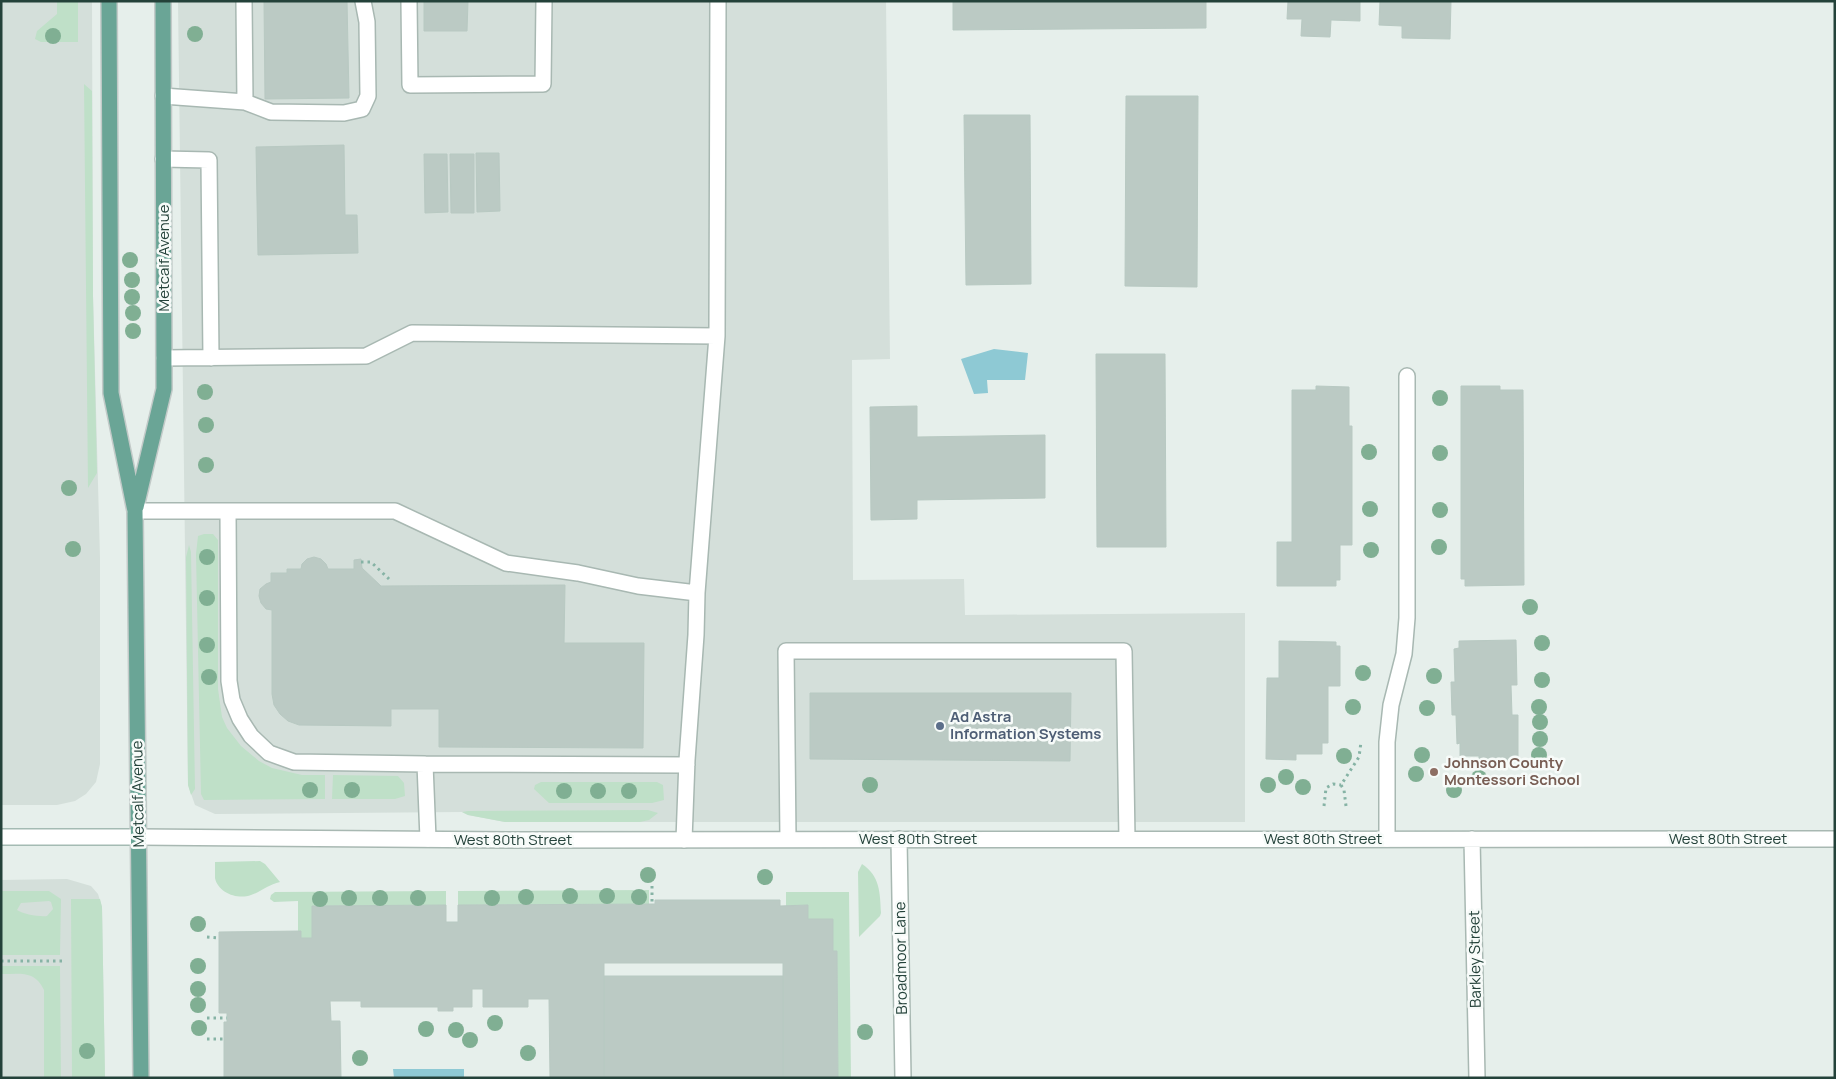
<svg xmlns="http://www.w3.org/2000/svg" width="1836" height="1079" font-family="Manrope,sans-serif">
<rect width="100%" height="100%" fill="#e6efeb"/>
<path fill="#d4dfda" d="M1,1h91l1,295 7,262v206l-4,18 -10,12 -11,7 -18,4h-56z
M178,1h708l4,358 -38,1 1,220 111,-1 1,36 280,-2v209h-740l-37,-7 -6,-3 -247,2 -20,-9 -7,-20z
M67,879l24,7 7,8 4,13 3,171h-104v-198z"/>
<path fill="#bfe0c8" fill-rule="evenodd" d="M57,1h21v41h-37l-6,-3 2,-8 20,-17z
M84,84l8,7 1,205 4,177 -9,15z
M204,534h9l5,6v149l4,28 5,11 14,18 18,15 13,7 30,7h23v24l-121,1 -3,-6 -5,-240 2,-18z
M189,545l2,7 4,237 -4,6 -3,-10 -2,-228z
M333,775l65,1 6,7 1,13 -10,3h-63z
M541,782h116l6,3 1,15 -12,3h-103l-15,-14 1,-4z
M648,810l10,3 -9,7 -9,2h-135l-37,-7 -6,-3 6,-1z
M260,861l5,3 15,18c-11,2 -19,10 -29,13 -13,5 -33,-2 -36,-17 0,-5 0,-11 0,-16z
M862,864c18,12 18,28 19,49l-1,3 -21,21 -1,-65z
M649,890v14l-191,1v-14z
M1,891h48l12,8 -1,56h-59zM49,901l2,1 2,7 -6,7c-8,1 -24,-2 -30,-6l4,-7z
M446,891v14l-134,1v32h-11l-3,-7v-30l-24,1 -4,-3 1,-4 4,-3z
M786,892h63l2,186h-13l-1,-127h-4v-32h-25v-14l-22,1z
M71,899h29l2,8 3,171h-33z
M1,966h59l1,112h-17v-88c-9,-20 -24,-16 -43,-16z"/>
<path fill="#8ec9d4" d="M994,349l34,4 -3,27h-38l1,13 -14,1 -13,-35z
M393,1069h71v9h-70z"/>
<path fill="#bbcac4" stroke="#b8c9c2" d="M264,1h83l2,97 -84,1z
M424,1h44l-1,30h-43z
M953,1h253v27l-253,2z
M1288,1h72v20l-29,-1 -1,17 -29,-1 1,-17h-15z
M1380,1h71l-1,38 -48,-1v-12l-23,-1z
M1126,96h72l-1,191 -72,-1z
M964,115h66l1,169 -65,1z
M344,145l1,70h12l1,38 -100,2 -2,-108z
M476,153h23l1,58 -23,1z
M424,154h23l1,58 -23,1z
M450,154h24v59h-23z
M1096,354h69l1,193h-69z
M1316,386l33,1v39h3v119h-12v35h-4v6h-59v-44h15v-152h24z
M1461,386h39v4h23l1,195 -59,1v-7h-4z
M917,406v31l128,-2v63l-128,2v19l-46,1 -1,-113z
M314,557l7,2 5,5 2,5h26v-9l7,-1 1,9 19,18 184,-1 -1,58h80l-1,105 -204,-1v-38h-48v17l-92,-1 -11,-4 -8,-7 -6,-9 -2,-11v-84l-6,-1 -5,-6 -2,-7 1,-7 6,-5 5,-2v-9h16v-4h14l1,-5 5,-5z
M1516,640l1,45h-6l1,30h6v46l-39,1v-6h-19v-13l-3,1 -1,-29h-4l-1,-33h4l-1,-33 5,-1v-7z
M1279,641l57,1v4h4v40h-12v57h-6v11h-26v6l-30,-1 1,-81h12z
M810,693h261l-1,68 -260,-2z
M655,900h125v6l28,-1v14h25v32h4l1,127h-55v-115h-179v115h-54l-1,-79h-21v8h-45v-18h-11v18h-19v4h-15v-4h-77v-6h-31l1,20h9l1,57h-117v-56h3v-9h-8v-81l82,-1v7h11v-32l134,-1v17h12v-17l197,-1z
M604,976h179v102h-179z"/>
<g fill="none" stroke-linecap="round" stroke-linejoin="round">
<g stroke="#a8b8b2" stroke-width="18">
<path id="lane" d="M409,1l1,84 133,-1 1,-83
M163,96l82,6 -1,-101
M245,102l26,10 73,1 18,-4 6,-13 -1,-74 -4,-21
M163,159l46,1 2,198
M164,358l202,-2 46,-23 305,3
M135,511h260l111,52 72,10 60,13 59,7
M228,511l1,170 3,19 8,19 11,17 18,17 25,9 131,2 3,75
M425,764l262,1
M788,839l-2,-188h338l3,188
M1387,839v-97l4,-37 13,-51 3,-36v-242
M684,840l3,-80 9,-125 1,-42 20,-257 1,-335"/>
</g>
<g stroke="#a8b8b2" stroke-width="18">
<path id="street" d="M139,837l370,3 1326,-1
M899,839l4,239
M1472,839l5,239"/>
</g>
<g stroke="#a4bbb3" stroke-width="18">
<path id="secondary" d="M1,837h138"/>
</g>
<g stroke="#c2cac8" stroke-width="18">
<path id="primary" d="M109,1l2,392 24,118 6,567
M136,507l28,-118 -1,-388"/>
</g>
<path stroke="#86b3a5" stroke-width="3" stroke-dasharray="2.5 4" stroke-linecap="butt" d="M361,562h10l18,17
M1324,806l2,-18 7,-4 8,1
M1346,806l-2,-16 -3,-5 18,-28 2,-15
M652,886v18
M207,937l12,1
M1,961h65
M207,1018h20
M207,1039h17"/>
<use href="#lane" stroke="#fff" stroke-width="15"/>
<use href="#street" stroke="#fff" stroke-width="15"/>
<use href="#secondary" stroke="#fff" stroke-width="15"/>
<use href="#primary" stroke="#6aa596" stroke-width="15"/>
</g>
<g fill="#80af93">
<circle cx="195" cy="34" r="8"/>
<circle cx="53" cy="36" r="8"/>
<circle cx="130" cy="260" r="8"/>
<circle cx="132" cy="280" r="8"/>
<circle cx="132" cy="297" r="8"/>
<circle cx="133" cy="313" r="8"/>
<circle cx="133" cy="331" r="8"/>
<circle cx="205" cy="392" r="8"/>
<circle cx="1440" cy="398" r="8"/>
<circle cx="206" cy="425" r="8"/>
<circle cx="1369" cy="452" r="8"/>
<circle cx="1440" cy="453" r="8"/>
<circle cx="206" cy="465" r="8"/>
<circle cx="69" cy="488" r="8"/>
<circle cx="1370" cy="509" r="8"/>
<circle cx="1440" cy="510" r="8"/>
<circle cx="1439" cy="547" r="8"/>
<circle cx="73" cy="549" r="8"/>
<circle cx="1371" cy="550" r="8"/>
<circle cx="207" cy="557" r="8"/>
<circle cx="207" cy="598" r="8"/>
<circle cx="1530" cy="607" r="8"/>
<circle cx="1542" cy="643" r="8"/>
<circle cx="207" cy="645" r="8"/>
<circle cx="1363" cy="673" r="8"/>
<circle cx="1434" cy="676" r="8"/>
<circle cx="209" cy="677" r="8"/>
<circle cx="1542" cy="680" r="8"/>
<circle cx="1353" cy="707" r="8"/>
<circle cx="1539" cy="707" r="8"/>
<circle cx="1427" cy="708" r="8"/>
<circle cx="1540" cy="722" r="8"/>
<circle cx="1540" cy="739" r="8"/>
<circle cx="1422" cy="755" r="8"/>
<circle cx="1539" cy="755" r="8"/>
<circle cx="1344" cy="756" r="8"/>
<circle cx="1416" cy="774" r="8"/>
<circle cx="1286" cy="777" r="8"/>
<circle cx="1479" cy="778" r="8"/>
<circle cx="870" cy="785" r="8"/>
<circle cx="1268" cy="785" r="8"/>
<circle cx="1303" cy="787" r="8"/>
<circle cx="310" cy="790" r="8"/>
<circle cx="352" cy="790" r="8"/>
<circle cx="1454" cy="790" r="8"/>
<circle cx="564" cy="791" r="8"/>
<circle cx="598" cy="791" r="8"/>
<circle cx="629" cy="791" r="8"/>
<circle cx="648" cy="875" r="8"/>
<circle cx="765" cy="877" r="8"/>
<circle cx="570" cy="896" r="8"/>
<circle cx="607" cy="896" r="8"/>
<circle cx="526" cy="897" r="8"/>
<circle cx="639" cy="897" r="8"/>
<circle cx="349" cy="898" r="8"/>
<circle cx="380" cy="898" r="8"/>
<circle cx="418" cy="898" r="8"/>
<circle cx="492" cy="898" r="8"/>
<circle cx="320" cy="899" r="8"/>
<circle cx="198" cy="924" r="8"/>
<circle cx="198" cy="966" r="8"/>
<circle cx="198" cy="989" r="8"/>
<circle cx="198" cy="1005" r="8"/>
<circle cx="495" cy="1023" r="8"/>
<circle cx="199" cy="1028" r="8"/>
<circle cx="426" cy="1029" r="8"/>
<circle cx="456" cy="1030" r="8"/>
<circle cx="865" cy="1032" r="8"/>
<circle cx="470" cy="1040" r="8"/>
<circle cx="87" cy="1051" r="8"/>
<circle cx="528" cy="1053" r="8"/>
<circle cx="360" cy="1058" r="8"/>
</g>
<circle fill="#5c6f8a" stroke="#f7fbf9" stroke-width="2" cx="940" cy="726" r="5"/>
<circle fill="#8d6e63" stroke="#f7fbf9" stroke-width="2" cx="1434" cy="772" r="5"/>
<g text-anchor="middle" stroke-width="5" stroke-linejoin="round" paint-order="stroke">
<g font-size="15" fill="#24423a" stroke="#f7fbf9">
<text transform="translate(164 258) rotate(-90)" y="5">Metcalf Avenue</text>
<text transform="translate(138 794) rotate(-91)" y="5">Metcalf Avenue</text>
<text x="918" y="844">West 80th Street</text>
<text x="1323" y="844">West 80th Street</text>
<text x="1728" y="844">West 80th Street</text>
<text x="513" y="845">West 80th Street</text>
<text transform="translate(901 958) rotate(-91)" y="5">Broadmoor Lane</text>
<text transform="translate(1475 959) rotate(-91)" y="5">Barkley Street</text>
</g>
<g font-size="15" font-weight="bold" fill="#4e5e75" stroke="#f7fbf9" text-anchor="start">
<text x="950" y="722">Ad Astra<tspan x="950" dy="17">Information Systems</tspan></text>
</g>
<g font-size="15" font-weight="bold" fill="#785e54" stroke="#f7fbf9" text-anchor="start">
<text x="1444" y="768">Johnson County<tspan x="1444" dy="17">Montessori School</tspan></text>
</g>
</g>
<rect width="1836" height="1079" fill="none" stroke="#24423a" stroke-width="5"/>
</svg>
